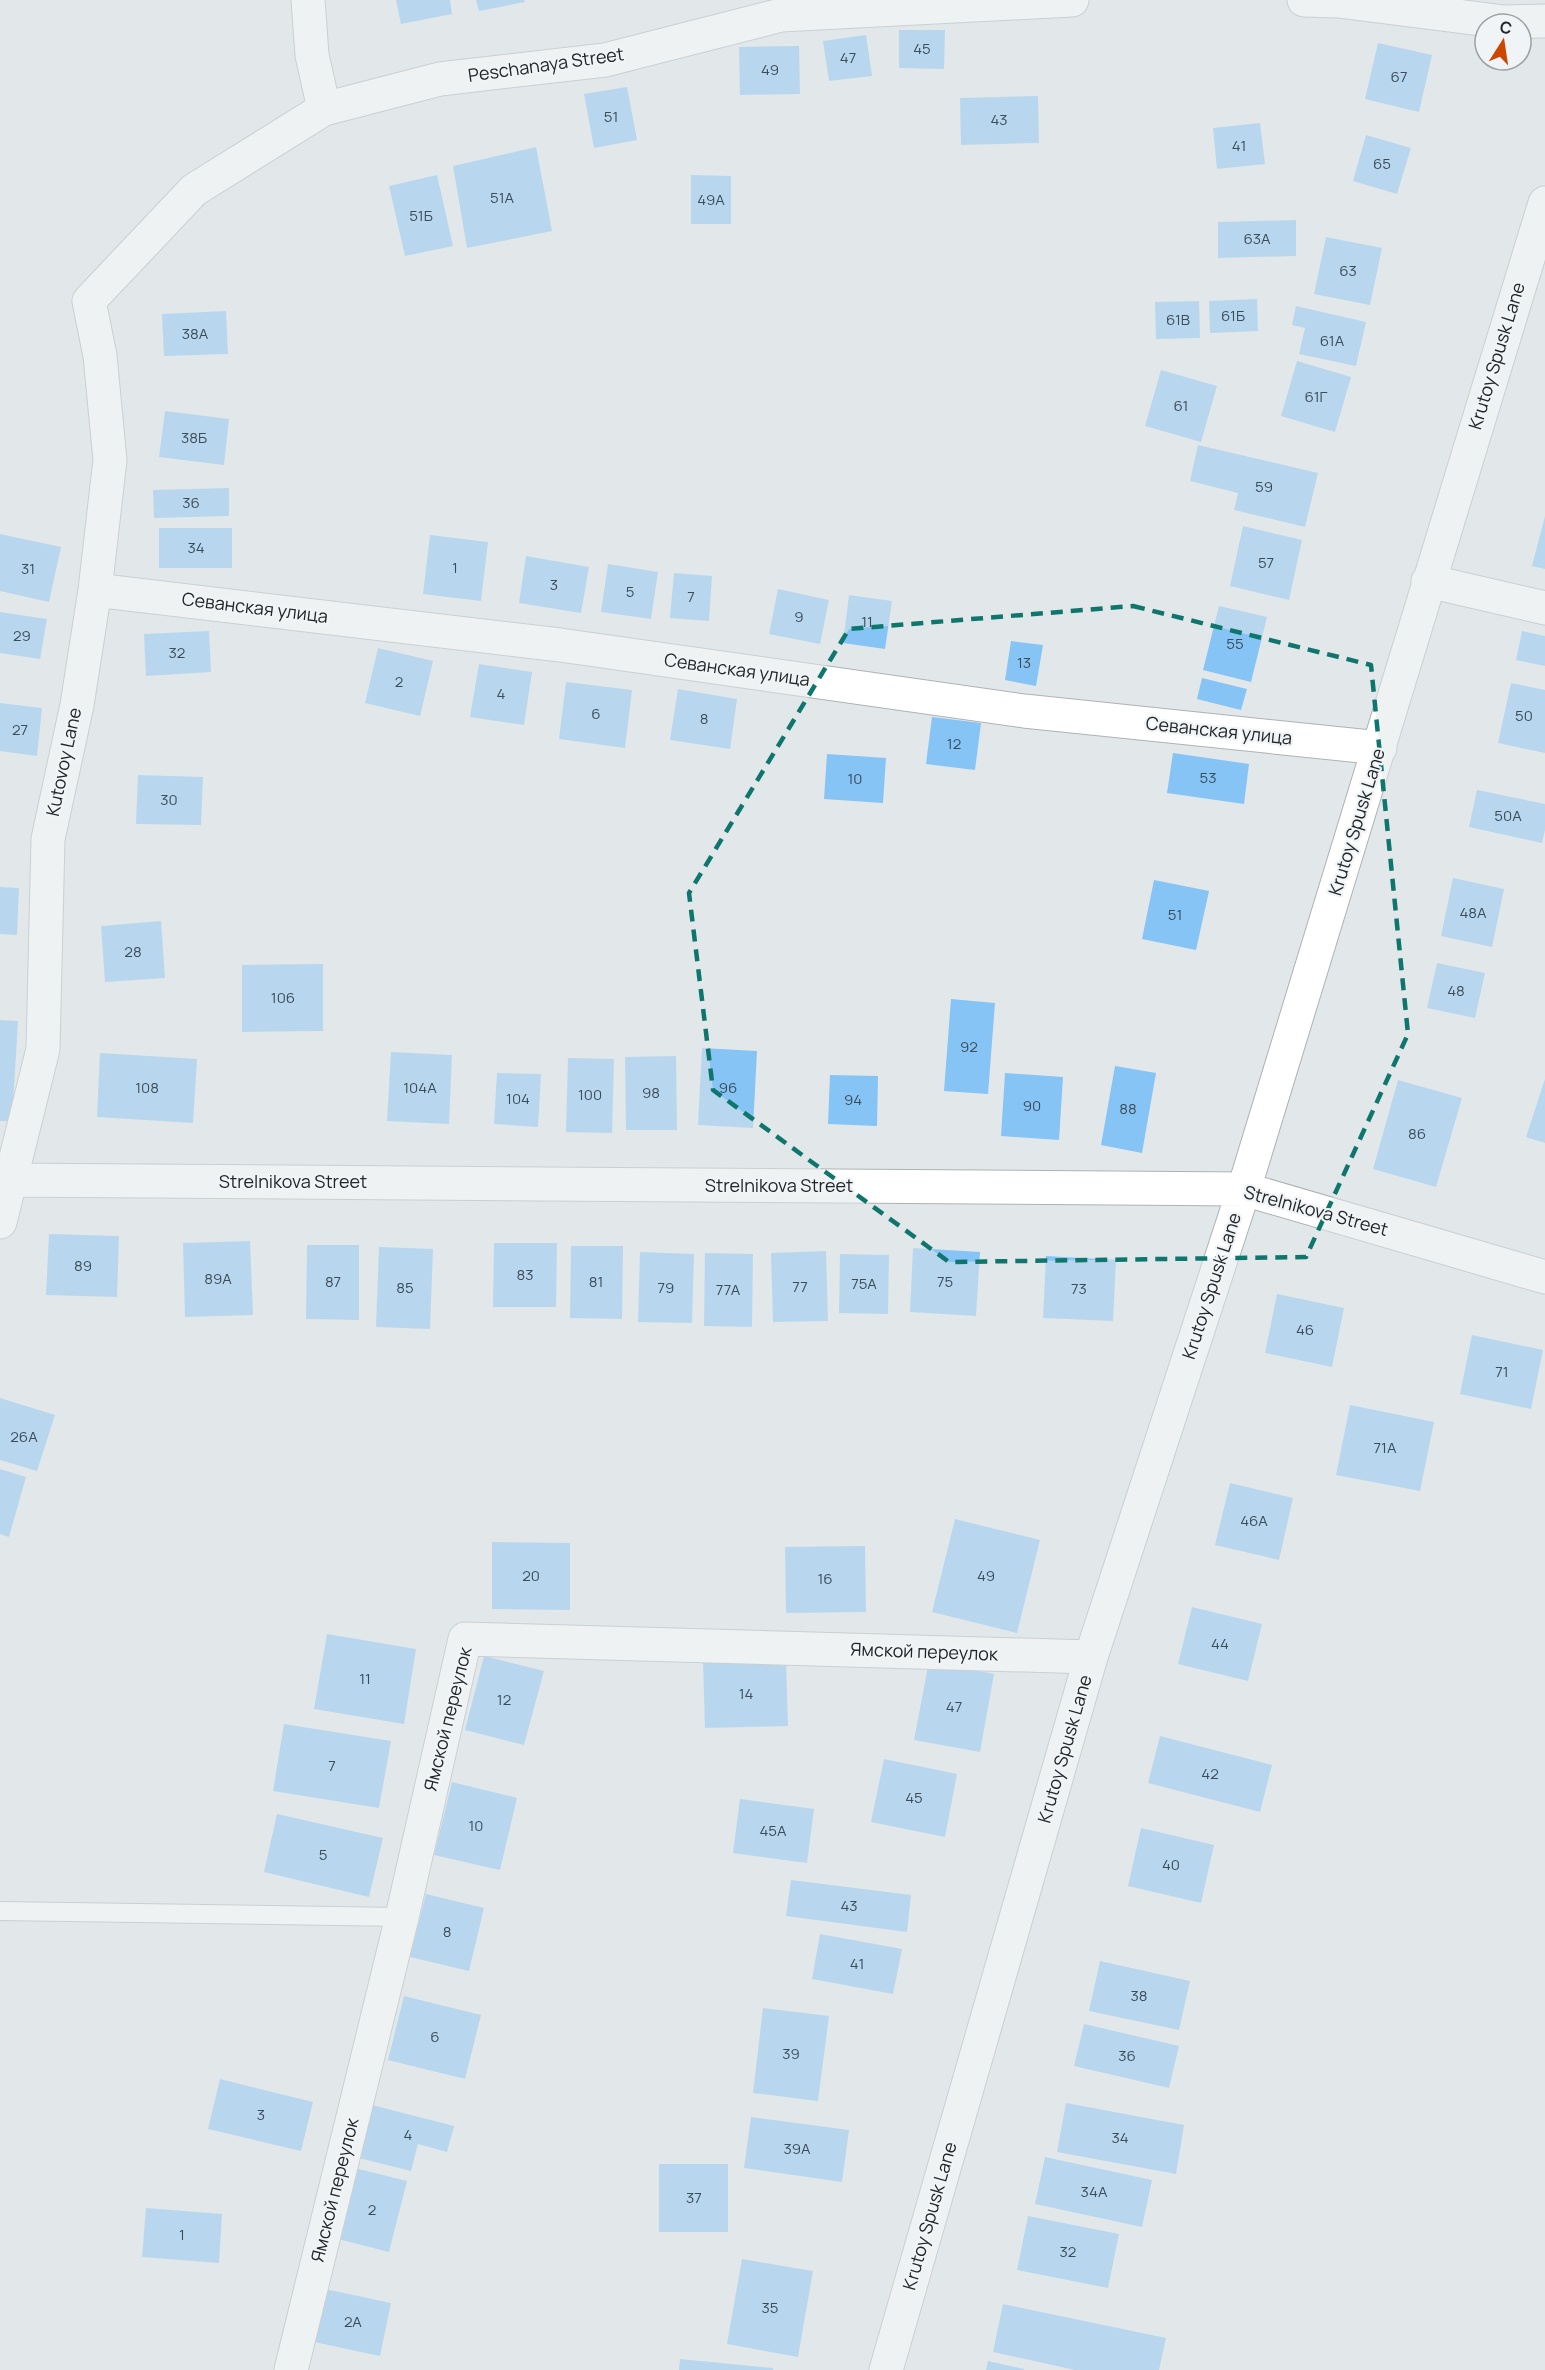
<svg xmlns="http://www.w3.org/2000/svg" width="1545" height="2370" font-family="Manrope,sans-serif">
<rect width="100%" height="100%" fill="#e2e7ea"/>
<path fill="#85c4f5" d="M396,0h54l2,14 -51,10z
M476,0h48l1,2 -46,9z
M899,30h46l-1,39 -45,-1z
M866,35l6,41 -43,5 -6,-40z
M1378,43l54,12 -13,57 -54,-13z
M799,46l1,48 -60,1 -1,-48z
M627,87l10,53 -43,8 -10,-54z
M1038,96l1,47 -78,2 -1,-47z
M1260,123l5,41 -48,5 -4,-41z
M1366,135l45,13 -14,46 -44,-13z
M536,147l16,84 -85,17 -14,-82z
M437,175l16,71 -48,10 -16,-70z
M691,175l40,1v48h-40z
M1296,220v36l-78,2v-36z
M1326,237l56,11 -12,57 -56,-11z
M1257,299l1,32 -48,2 -1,-32z
M1199,301l1,37 -44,1 -1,-37z
M1296,306l70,16 -10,44 -57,-12 6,-26 -13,-3z
M226,311l2,43 -64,2 -2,-42z
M1297,361l54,16 -16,55 -54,-16z
M1161,370l56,16 -16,56 -56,-16z
M165,411l64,8 -5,46 -65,-8z
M1198,445l120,28 -13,54 -71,-17 4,-17 -48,-12z
M229,488v28l-75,2 -1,-28z
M1545,516v53l-13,-3z
M1243,526l59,14 -13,60 -59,-14z
M159,528h73v40h-73z
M0,534l61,13 -12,55 -49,-11z
M430,535l58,7 -7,59 -58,-7z
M526,556l63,11 -8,46 -62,-10z
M608,564l50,8 -7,47 -50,-7z
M674,573l38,3 -3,45 -39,-3z
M778,589l51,11 -9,44 -51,-10z
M849,595l43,6 -7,48 -42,-6z
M1219,606l48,11 -16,65 -48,-12z
M0,612l47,7 -7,40 -40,-6z
M209,631l2,41 -65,4 -2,-42z
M1522,631l23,5v30l-29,-6z
M1011,641l32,4 -7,41 -31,-6z
M378,648l55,13 -13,55 -55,-13z
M479,664l53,8 -8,53 -54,-8z
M1202,678l45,11 -6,21 -44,-11z
M566,682l66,8 -7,58 -66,-9z
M1511,683l34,7v63l-47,-10z
M678,689l59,10 -7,50 -60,-9z
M0,703l42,5 -5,48 -37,-5z
M932,717l49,6 -6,47 -49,-6z
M1173,753l76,11 -5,40 -77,-11z
M827,754l59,4 -3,45 -59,-4z
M138,775l65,2 -2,48 -65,-1z
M1477,790l68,14v26l-3,13 -73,-16z
M1453,878l51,11 -12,58 -51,-11z
M1154,880l55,11 -13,59 -54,-11z
M0,887l19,1 -2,47 -17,-1z
M161,921l4,57 -60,4 -4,-56z
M1437,963l48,10 -10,45 -48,-10z
M323,964v67l-81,1v-67z
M951,999l44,4 -7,91 -44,-3z
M0,1020l18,1 -6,100h-12z
M702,1048l55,3 -4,77 -55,-3z
M391,1052l61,3 -3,69 -62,-3z
M100,1053l97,6 -4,64 -96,-6z
M676,1056l1,74h-51l-1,-73z
M568,1058l46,1 -2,74 -46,-1z
M1115,1066l41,7 -14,80 -41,-8z
M497,1073l44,1 -3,53 -44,-3z
M1005,1073l58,4 -4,63 -58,-4z
M830,1075l48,1 -1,50 -49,-2z
M1545,1079v64l-19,-6z
M1398,1080l64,18 -26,89 -63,-18z
M49,1234l70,2 -2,61 -71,-2z
M250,1241l3,74 -68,2 -2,-74z
M494,1243h63l-1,64h-63z
M307,1245h52v75l-53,-1z
M571,1246h52l-1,73 -52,-1z
M379,1247l54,2 -3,80 -54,-2z
M913,1248l67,4 -4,64 -66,-4z
M826,1251l2,70 -55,1 -2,-69z
M640,1252l54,2 -2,69 -54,-1z
M705,1253l48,1 -1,73 -48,-1z
M840,1254l49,1 -1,59 -49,-1z
M1046,1256l70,4 -3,61 -70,-3z
M1277,1294l67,14 -12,59 -67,-14z
M1472,1335l71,15 -12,59 -71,-15z
M0,1398l55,17 -18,56 -37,-11z
M1350,1405l84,17 -14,69 -84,-16z
M0,1469l26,8 -17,60 -9,-3z
M1230,1483l63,15 -14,62 -64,-15z
M955,1519l85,21 -23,93 -85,-21z
M492,1542l78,1v67l-78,-1z
M865,1546l1,66 -80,1 -1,-66z
M1192,1607l70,17 -14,57 -70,-17z
M327,1634l89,15 -12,75 -90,-15z
M484,1656l60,15 -20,74 -59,-15z
M786,1660l2,66 -83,2 -2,-66z
M929,1661l65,13 -14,78 -66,-12z
M284,1724l107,17 -12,67 -106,-17z
M1160,1736l112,29 -12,47 -112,-29z
M884,1759l73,15 -12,63 -74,-15z
M452,1782l65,16 -17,72 -66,-15z
M740,1799l74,10 -7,54 -74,-10z
M277,1814l106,24 -14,59 -105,-25z
M1141,1828l73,17 -13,58 -73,-17z
M791,1880l120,15 -4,37 -121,-16z
M426,1894l58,14 -15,63 -59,-14z
M820,1934l82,15 -9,45 -81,-15z
M1100,1961l90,20 -11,49 -90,-19z
M404,1996l77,19 -16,64 -77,-19z
M763,2008l66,8 -11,85 -65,-8z
M1084,2024l95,22 -10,42 -95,-22z
M220,2079l93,23 -12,49 -93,-22z
M1066,2103l118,22 -8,49 -119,-22z
M372,2105l82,21 -7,26 -29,-8 -7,27 -52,-13z
M751,2117l98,13 -7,52 -98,-14z
M1045,2157l107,23 -10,47 -107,-23z
M659,2164h69v68h-69z
M355,2168l52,13 -18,71 -51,-13z
M146,2208l76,6 -3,49 -77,-6z
M1028,2216l91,18 -11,54 -91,-18z
M742,2259l71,12 -15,86 -71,-13z
M325,2289l66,14 -11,53 -66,-14z
M1003,2304l163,34 -7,32h-84l-82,-18z
M680,2359l93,9v2h-94z
M988,2361l36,8v1h-38z"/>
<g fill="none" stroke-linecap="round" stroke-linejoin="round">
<g stroke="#aeb2b5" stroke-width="20">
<path id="service" d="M0,1911l402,6"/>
</g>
<g stroke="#aeb2b5" stroke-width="35">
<path id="minor" d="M308,0l4,55 12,54
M1304,0l34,1 166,21 41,-1
M1428,581l117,27
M95,590l465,55 464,66 356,37
M0,1180l1244,9 301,88
M0,1222l43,-173 5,-210 29,-134 18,-115 15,-130 -10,-104 -11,-55 105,-111 130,-81 116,-30 165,-19 176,-45 291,-15
M291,2370l111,-453 63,-278 626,18
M886,2370l205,-713 153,-468 301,-986"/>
</g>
<use href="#service" stroke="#fff" stroke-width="18"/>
<use href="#minor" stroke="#fff" stroke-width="33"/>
</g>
<path d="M0 0H1545V2370H0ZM1133,606l238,59 37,369 -102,223 -357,5 -236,-172 -24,-197 160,-264z" fill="#e2e7ea" fill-opacity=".55" fill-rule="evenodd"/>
<path fill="none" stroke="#0f766e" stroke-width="4.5" stroke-dasharray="12 8" stroke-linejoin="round" d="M1133,606l238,59 37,369 -102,223 -357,5 -236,-172 -24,-197 160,-264z"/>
<g text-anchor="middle" stroke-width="4.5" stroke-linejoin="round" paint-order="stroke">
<g font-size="15" fill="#3c4d5a">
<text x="922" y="54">45</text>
<text x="848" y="63">47</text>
<text x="770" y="75">49</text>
<text x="1399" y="82">67</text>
<text x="611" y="122">51</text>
<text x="999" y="125">43</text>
<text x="1239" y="151">41</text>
<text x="1382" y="169">65</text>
<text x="502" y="203">51А</text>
<text x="711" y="205">49А</text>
<text x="421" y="221">51Б</text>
<text x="1257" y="244">63А</text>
<text x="1348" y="276">63</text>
<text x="1233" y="321">61Б</text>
<text x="1178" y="325">61В</text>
<text x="195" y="339">38А</text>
<text x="1332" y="346">61А</text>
<text x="1316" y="402">61Г</text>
<text x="1181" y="411">61</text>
<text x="194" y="443">38Б</text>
<text x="1264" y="492">59</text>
<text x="191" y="508">36</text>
<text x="196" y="553">34</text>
<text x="1266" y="568">57</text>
<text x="455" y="573">1</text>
<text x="28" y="574">31</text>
<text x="554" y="590">3</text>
<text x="630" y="597">5</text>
<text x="691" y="602">7</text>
<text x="799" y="622">9</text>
<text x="867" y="627">11</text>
<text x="22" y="641">29</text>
<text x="1235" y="649">55</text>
<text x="177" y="658">32</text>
<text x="1024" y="668">13</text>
<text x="399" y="687">2</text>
<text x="501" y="699">4</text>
<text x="596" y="719">6</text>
<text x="1524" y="721">50</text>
<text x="704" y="724">8</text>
<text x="20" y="735">27</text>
<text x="954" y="749">12</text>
<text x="1208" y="783">53</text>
<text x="855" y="784">10</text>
<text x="169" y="805">30</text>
<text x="1508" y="821">50А</text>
<text x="1473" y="918">48А</text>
<text x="1175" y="920">51</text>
<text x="133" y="957">28</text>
<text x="1456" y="996">48</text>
<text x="283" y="1003">106</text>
<text x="969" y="1052">92</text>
<text x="147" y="1093">108</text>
<text x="420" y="1093">104А</text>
<text x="728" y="1093">96</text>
<text x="651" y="1098">98</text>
<text x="590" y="1100">100</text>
<text x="518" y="1104">104</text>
<text x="853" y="1105">94</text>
<text x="1032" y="1111">90</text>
<text x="1128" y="1114">88</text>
<text x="1417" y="1139">86</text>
<text x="83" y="1271">89</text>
<text x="525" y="1280">83</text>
<text x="218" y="1284">89А</text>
<text x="333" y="1287">87</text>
<text x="596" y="1287">81</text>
<text x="945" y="1287">75</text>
<text x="864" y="1289">75А</text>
<text x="800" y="1292">77</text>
<text x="405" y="1293">85</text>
<text x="666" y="1293">79</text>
<text x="1079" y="1294">73</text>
<text x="728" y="1295">77А</text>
<text x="1305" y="1335">46</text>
<text x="1502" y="1377">71</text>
<text x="24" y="1442">26А</text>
<text x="1385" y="1453">71А</text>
<text x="1254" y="1526">46А</text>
<text x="531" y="1581">20</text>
<text x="986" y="1581">49</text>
<text x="825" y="1584">16</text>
<text x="1220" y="1649">44</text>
<text x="365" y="1684">11</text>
<text x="746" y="1699">14</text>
<text x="504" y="1705">12</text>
<text x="954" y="1712">47</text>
<text x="332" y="1771">7</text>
<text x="1210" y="1779">42</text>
<text x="914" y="1803">45</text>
<text x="476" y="1831">10</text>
<text x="773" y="1836">45А</text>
<text x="323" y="1860">5</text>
<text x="1171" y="1870">40</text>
<text x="849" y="1911">43</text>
<text x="447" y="1937">8</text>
<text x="857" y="1969">41</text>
<text x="1139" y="2001">38</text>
<text x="435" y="2042">6</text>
<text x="791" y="2059">39</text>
<text x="1127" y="2061">36</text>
<text x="261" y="2120">3</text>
<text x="408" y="2140">4</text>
<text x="1120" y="2143">34</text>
<text x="797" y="2154">39А</text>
<text x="1094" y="2197">34А</text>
<text x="694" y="2203">37</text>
<text x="372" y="2215">2</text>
<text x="182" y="2240">1</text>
<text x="1068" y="2257">32</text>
<text x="770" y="2313">35</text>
<text x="353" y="2327">2А</text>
</g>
<g font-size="18" fill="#232526" stroke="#f0f4f7">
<text transform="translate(546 65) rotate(-8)" y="6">Peschanaya Street</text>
<text transform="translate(1497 356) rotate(-73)" y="6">Krutoy Spusk Lane</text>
<text transform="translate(255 608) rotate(7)" y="6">Севанская улица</text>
<text transform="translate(737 670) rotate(8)" y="6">Севанская улица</text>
<text transform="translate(1219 731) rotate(6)" y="6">Севанская улица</text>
<text transform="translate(64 762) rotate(-78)" y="6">Kutovoy Lane</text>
<text transform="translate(1357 822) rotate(-73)" y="6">Krutoy Spusk Lane</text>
<text x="293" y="1188">Strelnikova Street</text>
<text x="779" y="1192">Strelnikova Street</text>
<text transform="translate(1316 1211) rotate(15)" y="6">Strelnikova Street</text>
<text transform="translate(1212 1286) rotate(-72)" y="6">Krutoy Spusk Lane</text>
<text transform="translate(924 1652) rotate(2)" y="6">Ямской переулок</text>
<text transform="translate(448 1719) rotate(-76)" y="6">Ямской переулок</text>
<text transform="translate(1065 1749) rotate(-74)" y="6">Krutoy Spusk Lane</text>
<text transform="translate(335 2190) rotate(-76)" y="6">Ямской переулок</text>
<text transform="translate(930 2216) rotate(-74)" y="6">Krutoy Spusk Lane</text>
</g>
</g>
<g transform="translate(1503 42) rotate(12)"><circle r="28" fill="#f0f4f7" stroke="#9ea1a3" stroke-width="1.5"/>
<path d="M0-4.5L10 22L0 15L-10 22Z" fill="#cc4700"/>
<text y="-9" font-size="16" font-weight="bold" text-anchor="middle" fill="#232526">С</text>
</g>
</svg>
